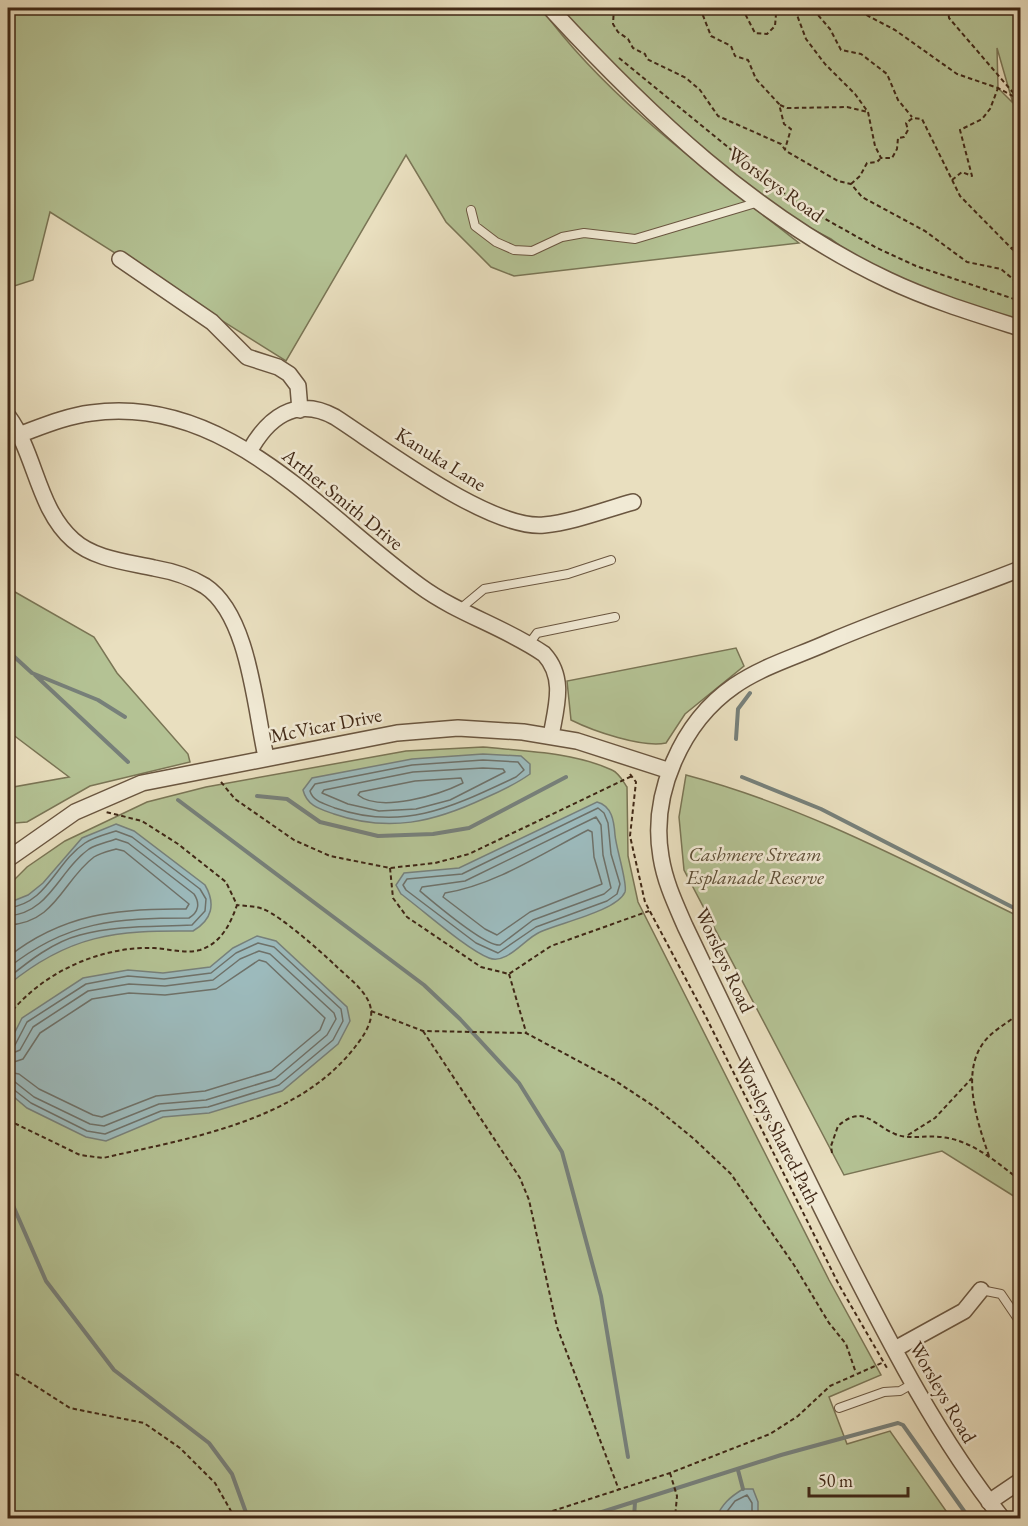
<svg xmlns="http://www.w3.org/2000/svg" width="1028" height="1526" font-family="'EB Garamond',serif">
<rect width="100%" height="100%" fill="#e9dfbf"/>
<filter id="stains"><feTurbulence type="fractalNoise" baseFrequency=".00333" numOctaves="4"/><feColorMatrix values="0 0 0 0 .2 0 0 0 0 .09 0 0 0 0 .02 0 0 0 .5 -.17"/></filter>
<radialGradient id="worn" r=".72"><stop offset=".6" stop-color="#630" stop-opacity="0"/><stop offset="1" stop-color="#630" stop-opacity=".3"/></radialGradient>
<path fill="#b4c294" stroke="#7a7555" stroke-width="1.5" d="M8,8h533c67,92 169,165 258,235l-285,33 -23,-9 -45,-45 -40,-67 -120,206 -236,-149 -17,68 -25,8z
M550,8h470v99l-8,-7 -15,-52 1,40 22,22v210l-56,-17 -72,-27 -46,-26 -15,-11 -71,-37 -88,-70z
M8,588l86,49 23,36 71,81 2,8 -100,24 -63,36 -12,1 -7,-6v-29l61,-11 -61,-46z
M736,648l8,18 -59,48 -19,29c-24,5 -73,-12 -95,-23l-4,-39z
M483,747c41,4 90,5 129,23 7,3 11,11 15,17l1,69 10,46 191,378 52,95 -52,22 18,47 43,-13 61,87h-943v-632l19,-19 38,-26 82,-39 59,-15 200,-36z
M686,775c118,31 225,89 334,142v283l-78,-49 -98,24 -160,-305 -5,-53z"/>
<path fill="#9cbabc" stroke="#77807a" stroke-width="1.5" d="M483,754l38,2 9,8v10c-14,10 -29,17 -45,24 -51,24 -96,35 -151,16 -14,-5 -27,-8 -31,-24l9,-12 100,-19z
M597,802c15,4 17,19 18,33 1,13 13,49 10,57 -8,19 -66,31 -85,40 -16,7 -33,33 -51,26 -23,-9 -66,-48 -88,-64l-5,-9 8,-12 55,-5z
M116,824l18,7 71,54c11,19 7,35 -12,46 -78,-1 -124,4 -185,54v-82l20,-8 15,-12 39,-45z
M257,936l19,5 71,66 3,14 -12,23 -56,47 -73,22 -46,4 -57,24 -20,-4 -59,-29 -19,-16v-46l14,-28 61,-40 45,-8 35,3 47,-6 23,-19z
M743,1489h10l5,13v16h-42c6,-14 14,-21 27,-29z"/>
<g fill="none" stroke-linecap="round" stroke-linejoin="round">
<path stroke="#6e7169" stroke-width="1.5" d="M483,760l35,2 6,8 -8,7c-62,29 -112,55 -181,31 -9,-4 -22,-6 -25,-17l5,-7 97,-19z
M483,768l20,1 2,3 -55,28 -34,9 -37,2 -31,-7 -26,-11 2,-3 89,-18z
M461,778l2,5c-24,12 -83,30 -105,12l2,-3 55,-11z
M598,808l6,5 4,10 3,31 9,30 -3,10 -10,7 -71,26 -38,26 -22,-10 -70,-53 -3,-5 4,-6 55,-5z
M596,817l5,8 2,30 8,33 -7,6 -71,26 -33,25c-14,2 -67,-43 -80,-54l2,-4 43,-6z
M588,830l4,2 2,25 8,27 -72,28 -33,23 -12,-6 -42,-32 2,-4c50,-8 98,-40 143,-63z
M8,908c40,-5 47,-45 77,-65 9,-6 22,-9 31,-12l16,6 68,52 6,10 -1,12 -13,14c-37,2 -76,0 -112,10 -27,7 -51,26 -72,43
M8,916c42,-3 51,-46 81,-67 8,-5 19,-7 27,-10l12,4 66,51c6,9 5,18 -5,24 -73,0 -122,3 -181,50
M8,925c48,-2 55,-45 86,-68 6,-4 15,-6 22,-8l8,2 65,53 -3,5c-68,-1 -124,5 -178,48
M8,1047l7,-2 12,-23 59,-38 42,-8 36,3 47,-6 25,-20 22,-10 16,4 67,62 2,12 -10,19 -54,45 -71,22 -47,4 -56,23 -18,-3 -56,-28 -18,-14 -5,-1
M8,1055l12,-5 13,-23 55,-36 41,-7 36,2 48,-6 27,-21 19,-8 11,3 64,59 2,6 -9,16 -52,44 -69,21 -47,4 -55,22 -14,-2 -56,-27 -19,-15 -7,-1
M8,1064l15,-5 17,-26 52,-34 37,-6 36,2 51,-6 43,-29 7,2 59,56 -5,12 -49,41 -66,20 -49,5 -54,21 -9,-2 -54,-26 -20,-15 -11,-2
M722,1518l13,-17 12,-6 5,8v15"/>
<path stroke="#77807a" stroke-width="4" d="M8,651l24,22 66,27 27,17
M35,675l93,87
M736,739l2,-30 12,-16
M742,777l79,32 199,102
M257,796l30,3 33,23 58,14 55,-2 36,-6 97,-51
M178,800l246,185 36,34 59,64 43,69 39,144 27,161
M8,1194l38,87 68,89 95,73 23,31 16,44
M738,1470l5,19
M583,1518l198,-63 117,-32 5,2 66,93
M634,1518l1,-16"/>
<g stroke="#6a5640" stroke-width="10">
<path id="service" d="M471,210l4,16 21,16 18,8 18,1 30,-14 22,-4 51,6 124,-37
M460,609l24,-20 84,-15 43,-14
M529,644l8,-11 78,-16
M981,1290l20,4 19,28
M839,1408l45,-16 16,-1 14,-8"/>
</g>
<g stroke="#6a5640" stroke-width="18">
<path id="minor" d="M550,8c97,105 206,210 338,272 42,20 88,34 132,48
M120,259l92,63 35,35 31,10 11,7 9,12 2,24
M8,416c28,38 29,92 65,124 21,19 54,22 81,28 17,3 35,8 51,18 44,29 50,122 61,171
M21,434c22,-8 46,-18 70,-21 136,-19 230,102 329,173 38,28 85,41 124,68 22,24 12,53 7,82
M249,452c18,-33 46,-57 86,-35 48,31 155,113 209,108 30,-3 60,-15 89,-23
M8,859l67,-47 67,-29 255,-50 61,-5 65,4 54,9 93,30
M895,1349l69,-38 17,-21
M989,1502l31,-21
M1002,1518c-63,-79 -110,-171 -156,-261 -55,-109 -108,-220 -161,-331 -10,-23 -20,-44 -24,-69 -11,-63 21,-135 73,-171 29,-20 64,-30 95,-44 63,-27 128,-48 191,-73"/>
</g>
<path stroke="#402816" stroke-width="2" stroke-dasharray="4.5 3" stroke-linecap="butt" d="M614,8l-1,16 5,8 10,7 5,9 12,6 2,5 39,19 14,12 18,26 63,28 5,7 52,30 13,3 11,13 63,34 42,31 34,7 19,16
M700,8l11,28 20,10 4,10 13,4 8,19 23,25 5,20 7,5 -6,20
M742,8l13,25 12,1 8,-8 1,-12 9,-6 12,7 9,24 19,25 30,30 13,18 7,34 6,12h11l5,-9 1,-11 6,-1 4,-7 -2,-7 7,-5 9,1 38,77 60,61
M853,8l42,22 62,44 41,14 22,12
M948,8l1,10 67,78
M1013,8l7,2
M797,15l1,-3 10,2 4,-6 18,21 11,21 20,4 26,20 11,26 14,17
M619,58l176,144 82,46 39,18 104,35
M780,105l7,3 60,-1 21,5
M952,180l10,-8 10,4 -12,-46 22,-11 8,-10 8,-21
M851,184l9,-8 7,-13 10,-1 3,-3
M1011,248l9,-1
M630,774l6,8 -6,54 15,66 61,115 133,268 48,83
M221,782l14,17 59,41 36,16 60,12 45,-5 34,-9 163,-78
M390,868l3,30 14,19 74,50 28,7 42,-28 98,-35
M509,974l17,58
M371,1011l52,20 103,2 88,47 41,27 39,32 37,35 63,91 35,58 17,21 10,29
M8,1016c33,-43 92,-70 146,-68 15,1 31,6 46,2 21,-7 30,-25 37,-45l-11,-23 -48,-38 -36,-23 -36,-9
M423,1031l97,147 9,22 28,127 62,163
M8,1120l72,35 23,3c86,-20 194,-36 252,-111 7,-9 18,-24 16,-37 -2,-18 -24,-33 -36,-45 -15,-14 -54,-49 -72,-56 -8,-3 -17,-3 -26,-4
M908,1135l27,-17 37,-40
M832,1153l-1,-7 7,-20c25,-22 34,-2 57,8 14,6 31,1 46,3 31,3 55,25 79,43
M989,1156c-11,-32 -29,-83 -5,-114 9,-12 25,-20 36,-29
M8,1371l12,5 50,32 74,15 36,25 35,35 20,35
M670,1473l7,23 -2,22
M531,1518l139,-45 100,-39 28,-18 32,-30 54,-24"/>
<use href="#service" stroke="#f1ead5" stroke-width="8"/>
<use href="#minor" stroke="#f1ead5" stroke-width="15"/>
</g>
<g text-anchor="middle" stroke-width="5" stroke-linejoin="round" paint-order="stroke">
<g font-size="20" fill="#402816" stroke="#f1ead5">
<text transform="translate(776 184) rotate(36)" y="7">Worsleys Road</text>
<text transform="translate(441 459) rotate(32)" y="7">Kanuka Lane</text>
<text transform="translate(343 499) rotate(39)" y="7">Arther Smith Drive</text>
<text transform="translate(326 725) rotate(-11)" y="7">McVicar Drive</text>
<text transform="translate(725 960) rotate(65)" y="7">Worsleys Road</text>
<text transform="translate(778 1131) rotate(63)" y="7">Worsleys Shared Path</text>
<text transform="translate(943 1392) rotate(60)" y="7">Worsleys Road</text>
</g>
<g font-size="20" font-style="italic" fill="#5d4e36" stroke="#f1ead5">
<text x="755" y="861">Cashmere Stream<tspan x="755" dy="23">Esplanade Reserve</tspan></text>
</g>
</g>
<rect width="1028" height="1526" fill="none" stroke="#e9dfbf" stroke-width="30"/>
<rect x="9" y="9" width="1010" height="1508" fill="none" stroke="#402816" stroke-width="3"/>
<rect x="15" y="15" width="998" height="1496" fill="none" stroke="#402816" stroke-width="1.5"/>
<path d="M809 1487v9h99v-9" fill="none" stroke="#402816" stroke-width="3"/>
<text x="818" y="1487" font-size="18" fill="#402816" stroke="#f1ead5" stroke-width="4.5" paint-order="stroke">50 m</text>
<rect width="100%" height="100%" filter="url(#stains)"/>
<rect width="100%" height="100%" fill="url(#worn)"/>
</svg>
